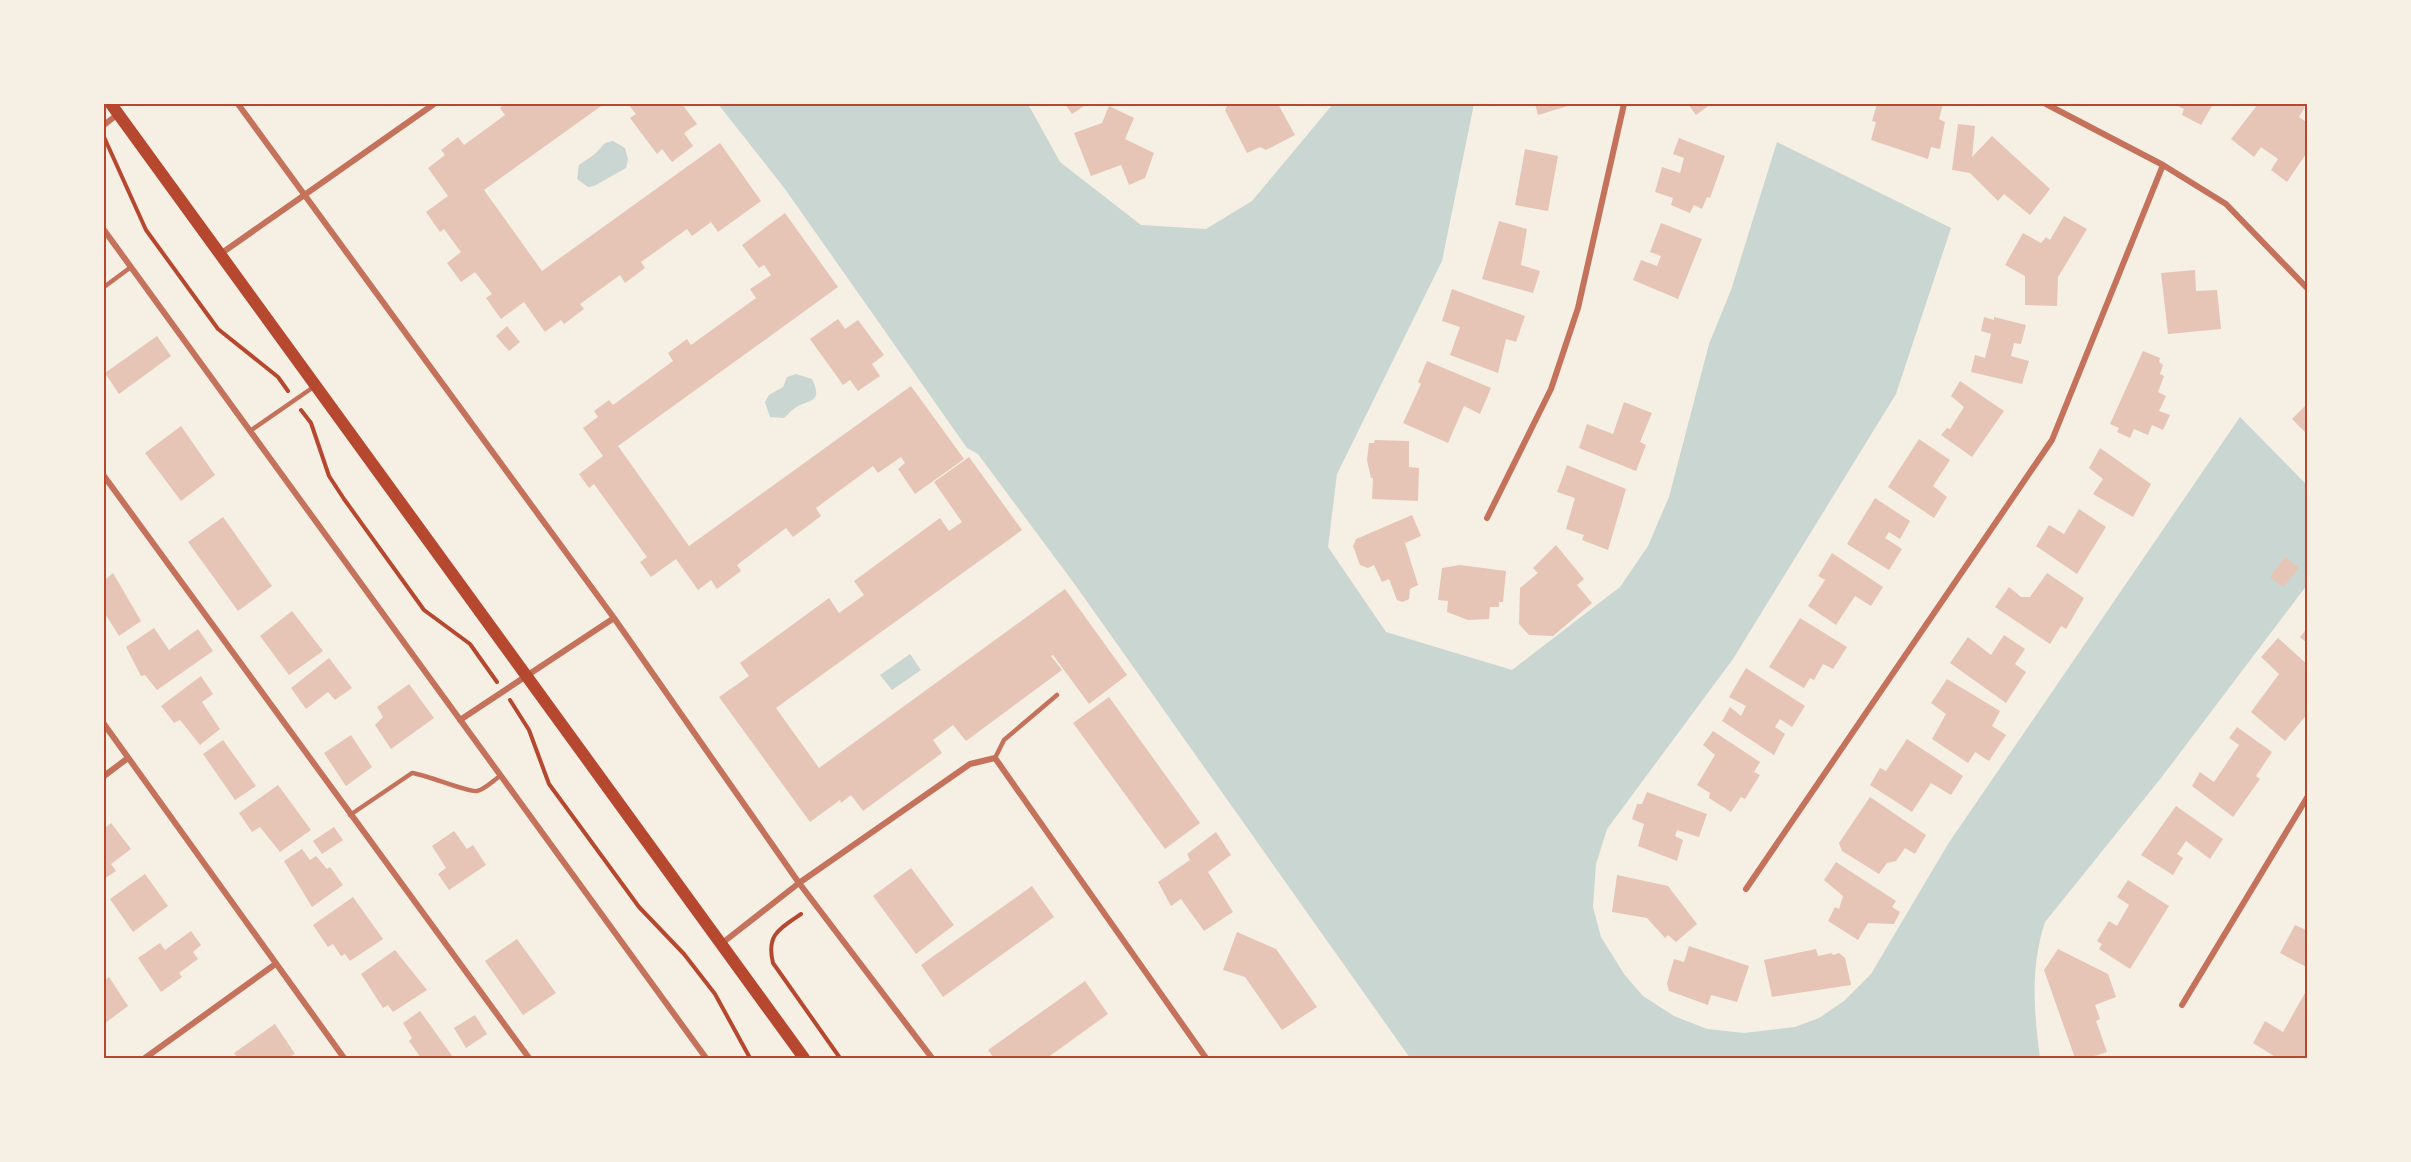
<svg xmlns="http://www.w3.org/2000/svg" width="2411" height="1162" font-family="'Times New Roman',serif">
<rect width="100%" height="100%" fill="#f6efe4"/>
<path fill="#c9d6d2" d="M718,104h310l32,58 81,63 65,4 46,-28 81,-97h141l-32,157 -105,213 -9,73 58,85 126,38 108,-83 28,-41 21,-49 40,-153 22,-54 46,-148 174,86 -55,166 -163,265 -126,170 -11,35 -3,43 8,30 23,37 19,22 31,20 33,13 37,4 51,-6 24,-9 25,-17 27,-27 77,-130 292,-427 67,68v100l-146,193 -116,144c-15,46 -11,90 -5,136h-630l-334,-472 -98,-132 -11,-6 -182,-259z
M613,141l12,7 3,11 -2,9 -32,18 -6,1 -11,-8 2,-14 16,-11 10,-11z
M796,374l16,5c12,25 -4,20 -17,29 -4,2 -7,7 -11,10l-14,-1 -5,-15 4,-7 14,-8 4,-10z
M910,654l11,16 -29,20 -12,-15z"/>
<path fill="#e6c5b7" d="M506,104h98l-120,86 58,81 178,-128 41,58 -43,31 -7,-10 -19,14 -5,-7 -46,33 4,6 -20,15 -5,-8 -40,29 4,5 -20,15 -3,-4 -16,12 -21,-30 -23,17 -15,-21 6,-4 -17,-22 -14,10 -14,-19 14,-11 -17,-23 -4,3 -14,-20 22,-16 -20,-28 17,-13 -4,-5 17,-13 6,8 41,-30 -5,-7z
M628,104h54l15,20 -13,9 9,13 -21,16 -10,-13 -5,5 -27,-36 6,-4z
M1065,104h22l-15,10z
M1228,104h50l17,31 -29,15 -6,-3 -13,6 -22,-43z
M1535,104h39l-36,11z
M1688,104h23l-15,11z
M1877,104l38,2 1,-2h27l-4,15 6,3 -5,27 -9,-2 -3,12 -57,-19 5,-18 -4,-1z
M2173,104h40l-12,21 -19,-10 2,-6z
M2258,104h42l5,3 -6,10 9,6v28l-21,31 -16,-12 7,-11 -17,-12 -7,10 -23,-18z
M1109,106l25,12 -9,21 29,14 -9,25 -16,7 -8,-20 -30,11 -17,-43 28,-10z
M1958,124l17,2 -3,31 20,-21 58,53 -20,26 -26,-21 -6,7 -28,-28 -18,-3z
M1679,138l46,18 -15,42 -3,-1 -5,12 -8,-4 -4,8 -19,-8 2,-7 -18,-6 7,-25 18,6 4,-15 -11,-4z
M1525,149l33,7 -10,55 -33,-6z
M785,213l53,74 -220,159 71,100 222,-160 53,73 -49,35 -17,-25 7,-6 -4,-6 -23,16 -5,-7 -57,42 5,8 -28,21 -7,-9 -49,37 4,6 -24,18 -6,-9 -13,10 -22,-31 -25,18 -11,-15 7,-5 -53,-73 -5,4 -10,-14 24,-18 -20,-28 15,-11 -4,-6 15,-11 4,5 60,-44 -5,-8 19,-14 4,6 65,-47 -6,-9 21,-14 -7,-10 -5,3 -17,-23z
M2064,216l23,13 -29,48 -1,29 -32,-1v-29l-20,-11 18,-32 18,10 5,-6 4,3z
M1499,221l28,8 -6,36 19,6 -7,22 -51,-14z
M1661,223l41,16 -24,60 -45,-19 8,-20 16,6 4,-10 -11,-4z
M2195,270l1,21 21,-1 4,39 -53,5 -7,-61z
M1452,289l73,27 -9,26 -10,-3 -8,34 -48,-18 10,-28 -18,-6z
M1984,317l10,3v-3l32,8 -5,19 -7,-1 -3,13 18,5 -7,23 -51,-12 4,-17 10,3 6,-24 -10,-3z
M838,319l7,10 13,-9 26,35 -12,9 8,12 -22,15 -8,-11 -7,5 -33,-46z
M507,326l13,16 -11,9 -13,-15z
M157,336l14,20 -52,38 -14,-21z
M2143,351l17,7 -1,4 4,3 -3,9 4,2 -6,16 8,4 -7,15 11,4 -7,15 -11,-5 -4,10 -14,-6 -4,9 -13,-6 2,-4 -9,-4z
M1427,361l64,27 -11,26 -16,-8 -16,37 -45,-20 18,-39 -3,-2z
M1960,381l44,30 -32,46 -31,-22 6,-7 3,1 14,-22 -13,-11z
M1624,402l28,11 -12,29 6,3 -10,26 -57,-23 8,-24 26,10z
M2308,403v26l-3,3 -13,-13z
M181,426l34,49 -34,26 -36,-48z
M1919,439l31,21 -17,26 14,11 -13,21 -46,-31z
M1375,440l34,1v26l10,1 -1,33 -46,-2 1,-21h-2l-4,-18 2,-17h5z
M2100,448l51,36 -18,33 -40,-23 10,-15 -14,-11z
M969,457l53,73 -246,178 43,60 246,-179 62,86 -38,29 -36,-49 -2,1 11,14 -96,71 -13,-16 -20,15 9,13 -79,58 -12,-16 -10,8 -1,-3 -30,22 -91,-125 30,-21 -9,-13 89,-65 10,15 25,-18 -10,-14 86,-63 9,13 13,-9 -28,-40z
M1567,465l59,24 -18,61 -26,-10 2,-5 -18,-6 9,-31 -18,-6z
M1875,498l35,23 -10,18 -11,-7 -4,6 17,11 -13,21 -42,-26z
M2079,509l27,18 -29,47 -41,-28 13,-21 15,9z
M1412,515l9,21 -16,7 13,42 -8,4 -1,10 -6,3 -6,-2 -8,-21 -7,3 -8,-17 -6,3 -8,-3 -7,-19 3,-7z
M223,517l49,69 -34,25 -50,-69z
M1556,545l28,34 -7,6 15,18 -39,33 -24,-1 -10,-11 1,-36 18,-15 -5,-5z
M1832,553l51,34 -12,19 -16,-10 -19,29 -28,-19 17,-26 -7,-4z
M2285,557l14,11 -16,19 -13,-10z
M1460,565l46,6 -3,31h-4v5h-9l-1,12 -21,1 -21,-8 1,-11 -10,-1 4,-32z
M113,573l28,48 -22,15 -15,-24v-31z
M2047,573l37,25 -18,31 -5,-3 -11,18 -55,-37 14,-20 12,10h9z
M292,611l31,40 -34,24 -29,-39z
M1800,618l47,29 -14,22 -10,-5 -9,16 -4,-2 -6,10 -35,-21z
M2308,627v17l-8,-7z
M154,628l15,22 29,-21 15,22 -56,39 -12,-15 -4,1 -15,-29z
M2004,635l21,14 -10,15 11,8 -20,31 -56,-40 18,-26 23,18z
M2278,638l30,27v48l-23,28 -34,-29 28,-38 -18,-17z
M329,658l23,30 -17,12 -7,-8 -22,17 -15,-21z
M1746,668l59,38 -13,21 -12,-8 -5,8 10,7 -11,21 -52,-34 8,-14 11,9 5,-10 -17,-9z
M201,676l12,18 -11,8 18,27 -20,16 -20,-25 -6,3 -13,-17z
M1947,679l53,32 -8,15 14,9 -17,26 -14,-9 -7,11 -36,-24 14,-25 -15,-11z
M409,684l25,34 -43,31 -16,-24 8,-8 -6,-10z
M1109,697l91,126 -35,26 -92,-126z
M2237,727l35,25 -16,24 4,3 -27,38 -41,-31 8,-14 14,10 25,-37 -10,-7z
M1713,731l47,31 -6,10 6,3 -15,24 -4,-2 -10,15 -22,-14 1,-5 -13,-8 18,-30 -12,-10z
M351,735l21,32 -26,19 -22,-33z
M1907,739l56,37 -12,19 -20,-12 -19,29 -42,-27 10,-17 6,3z
M223,740l33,46 -21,14 -32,-46z
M278,785l33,45 -31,22 -20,-25 -8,5 -13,-19z
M1647,792l60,22 -8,23 -22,-7 -2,6 8,4 -6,21 -39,-15 6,-22 -12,-5 5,-15h5z
M1870,797l56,38 -11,19 -10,-6 -9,13 -9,2 -8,11 -37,-23 -3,-8z
M2176,806l47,33 -13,20 -24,-18 -9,13 6,4 -10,17 -32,-20z
M111,823l20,26 -20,15 5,7 -12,8v-50z
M334,827l9,13 -21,14 -9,-13z
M454,831l13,18 6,-4 13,20 -37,25 -11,-16 8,-6 -14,-22z
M1216,832l15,23 -23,17 25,40 -29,19 -23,-32 -10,7 -13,-24 32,-22 -3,-6z
M302,849l8,11 6,-4 11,13 3,-2 13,18 -31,22 -28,-46z
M1836,862l60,39 -4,6 8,5 -6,12 -26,-1 -10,17 -30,-19 7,-14 4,2 4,-13 -19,-16z
M911,868l43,57 -38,29 -43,-58z
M145,874l23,32 -35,26 -23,-33z
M1617,875l51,11 29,38 -21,18 -8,-7 -3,3 -18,-20 -35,-6z
M2128,880l41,26 -39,63 -31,-20 3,-5 -5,-3 12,-20 8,5 12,-21 -12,-8z
M1032,886l22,31 -111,80 -22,-32z
M353,897l30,42 -33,22 -5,-7 -4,2 -8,-12 -5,3 -15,-22z
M2295,925l13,6v37l-28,-15z
M191,931l10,14 -8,7 5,7 -19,14 3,4 -21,15 -23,-34 22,-15 5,7z
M1237,932l39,17 41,58 -35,23 -37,-53 -22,-7z
M517,939l39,54 -33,22 -38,-54z
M1689,946l60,20 -12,36 -26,-7 -3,10 -39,-14 -2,-8 7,-24 10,3z
M1816,949l2,7 14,-3 1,2 6,-2 6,5 6,27 -79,12 -8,-37z
M2058,949l50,25 8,23 -21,8 5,14 -4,2 11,31 -19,6h-13l-31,-88z
M395,950l32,40 -34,22 -5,-7 -5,3 -22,-34z
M109,977l19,29 -24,18v-43z
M1085,981l23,33 -61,44h-53l-6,-8z
M2305,993l3,2v63h-31l-24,-15 12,-22 18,11z
M420,1011l33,46 -32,1 -12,-17 3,-3 -9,-15z
M475,1015l12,19 -21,14 -12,-20z
M275,1024l20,30 -7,4h-50l-4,-5z"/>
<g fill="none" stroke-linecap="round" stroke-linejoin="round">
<path stroke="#b5482f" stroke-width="4" d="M104,137l42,93 72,99 60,48 10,14
M301,410l10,13 18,53 15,23 80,111 46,34 27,38
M510,700l19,30 20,54 90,123 45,47 31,40 35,64
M801,914c-22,15 -35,21 -28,49l67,95"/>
<path stroke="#c5725c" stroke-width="4.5" d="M104,287l27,-20
M250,431l65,-45
M995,758l9,-18 53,-45
M350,815l62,-42c16,2 56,20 65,18 7,-1 17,-11 23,-15"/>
<path stroke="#c5725c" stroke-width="6" d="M238,104l376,514 185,265 133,175
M2046,104l117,61 63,39 82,85
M104,125l14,-11
M104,230l602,828
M219,255l215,-151
M104,476l425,582
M1487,518l64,-129 27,-81 46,-204
M460,720l154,-102
M104,724l240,334
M104,776l24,-18
M1746,889l306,-449 111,-275
M721,944l78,-61 171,-119 25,-6 211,300
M2182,1005l126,-209
M145,1058l129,-93"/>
<path stroke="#b5482f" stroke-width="12" d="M111,104l693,954"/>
</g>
<rect width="2411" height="1162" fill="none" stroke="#f6efe4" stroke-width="210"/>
<rect x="105" y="105" width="2201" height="952" fill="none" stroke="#b5482f" stroke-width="2"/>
</svg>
